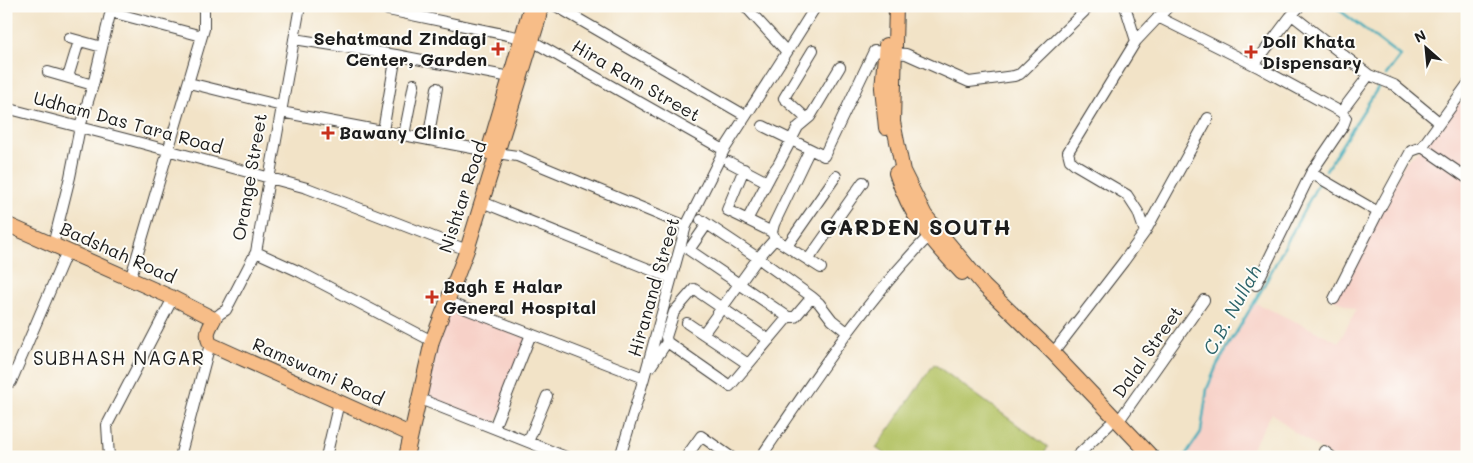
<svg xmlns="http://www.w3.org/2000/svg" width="1473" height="463" font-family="Mali,sans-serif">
<rect width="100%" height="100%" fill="#fdfcf7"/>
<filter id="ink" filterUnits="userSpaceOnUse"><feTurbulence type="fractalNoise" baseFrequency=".02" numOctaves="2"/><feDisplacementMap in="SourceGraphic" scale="10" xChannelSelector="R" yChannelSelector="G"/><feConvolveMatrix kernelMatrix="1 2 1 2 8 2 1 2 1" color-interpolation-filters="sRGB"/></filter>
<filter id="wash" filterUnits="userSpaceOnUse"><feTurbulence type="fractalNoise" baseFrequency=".0096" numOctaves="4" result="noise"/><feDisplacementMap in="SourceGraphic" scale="20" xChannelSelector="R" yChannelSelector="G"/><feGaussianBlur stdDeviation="1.12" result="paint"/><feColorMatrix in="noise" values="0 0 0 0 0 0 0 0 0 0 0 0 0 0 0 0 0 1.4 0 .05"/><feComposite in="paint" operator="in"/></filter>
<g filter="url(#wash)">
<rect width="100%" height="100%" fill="#f2e3c7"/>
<path fill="#f7d1c8" d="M1456,99l11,8v350h-135l-39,-26 -21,-18 -25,44h-63l17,-25 6,-43 10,-24 37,-63 85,40 17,-32 -22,-11 72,-138 16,-14z
M448,302l83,32 -37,94 -74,-29z"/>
<path fill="#b3c264" stroke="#686f40" d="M934,364l114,83 -6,10h-153l-13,-9z"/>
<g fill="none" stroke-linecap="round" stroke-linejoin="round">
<path stroke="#3cabb9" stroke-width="2.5" d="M1334,6l66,50 -14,19
M1326,170l53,-84
M1184,457l17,-25 6,-43 10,-24 45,-76 57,-107"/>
</g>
</g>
<g filter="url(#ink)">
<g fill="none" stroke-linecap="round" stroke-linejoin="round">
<g stroke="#3c3a36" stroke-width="12">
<path id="minor" d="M556,6l190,110
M745,6l42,46
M1125,6l11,35
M1423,6h2
M388,10l134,28
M111,12l91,24
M1292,15l77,60 25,10 45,37
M1158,17l102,51 81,44 28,-37
M69,38l33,9
M294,39l102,16 114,22
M532,41l192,109
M894,53l12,1 63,28 45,-6 6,-2 70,-68
M1254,65l36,-48 10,-11
M48,72l45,13
M68,77l11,-36
M189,83l93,23
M6,108l124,32 177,48 160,62
M281,112l207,39
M807,119l-23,-21 29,-48
M763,126l61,30 50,-105 12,1
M383,131l13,-76
M404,135l10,-51
M428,140l9,-52
M1422,147l45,31
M497,153l20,3 169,70
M729,162l38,20
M744,169l-17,41 45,22
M1311,173l67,39
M482,202l189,76
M701,220l57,38 54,39 7,6 13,17 15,12
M747,220l25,-47 6,-8 20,-38 12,-10 30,-50
M707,224l-18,26 99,67
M1145,232l63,-114
M775,239l-3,-7 2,-8 36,-75
M53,245l17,-68 10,-50 13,-42 19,-79
M787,246l49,-70
M256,252l44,20 132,69
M808,260l55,-78
M130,280l74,-251v-23
M1256,285l55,-112 32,-47 3,-8 -5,-6
M1334,299l44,-87 33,-61 11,-4 45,-62
M448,302l196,76
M214,319l7,-6 5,-3 30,-58 44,-246
M687,323l61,41
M703,334l55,-76 17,-19 46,29
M667,342l63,44 58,-69h7l17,-20
M1053,353l71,-92 21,-29 -7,-20 -11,-17 -51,-30 -6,-5 -2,-8 68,-111 33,-35
M651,366l16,-24 -1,-5 8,-25 20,-23 75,51
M11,382l56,-131
M420,399l146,58
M1118,422l86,-122
M494,428l37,-94
M528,442l19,-46
M1324,451l8,6
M109,457l-2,-32 66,-127
M180,457l30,-113
M326,457l13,-55
M620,457l24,-79 42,-152 38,-76 63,-98 29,-46
M686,457l15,-21 30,21
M761,457c52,-77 103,-154 167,-220
M1076,457l33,-32"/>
</g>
<g stroke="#3c3a36" stroke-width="16">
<path id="major" d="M896,6l-3,116 10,49 22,44 59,71 69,67 99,104
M886,128l-4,-40 4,-43
M488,152l43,-146
M896,173c14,44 35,67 66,100
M6,224l167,74 41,21c-5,10 -9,14 -4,25l200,90
M406,457l26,-116 35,-91 71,-229 3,-15"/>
</g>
<use href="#minor" stroke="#fff" stroke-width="10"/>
<use href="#major" stroke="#f7bd88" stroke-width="14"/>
</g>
</g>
<g fill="#c8321e" stroke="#fdfcf7" stroke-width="2">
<path d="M495.5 41.5h5v5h5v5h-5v5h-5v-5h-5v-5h5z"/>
<path d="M1248.5 44.5h5v5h5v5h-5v5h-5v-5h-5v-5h5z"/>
<path d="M325.5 125.5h5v5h5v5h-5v5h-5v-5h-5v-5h5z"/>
<path d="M429.5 289.5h5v5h5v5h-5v5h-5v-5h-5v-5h5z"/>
</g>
<g text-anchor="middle" stroke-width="4" stroke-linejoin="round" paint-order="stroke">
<g font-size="18" font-weight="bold" fill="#1c1c1c" stroke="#fdfcf7" text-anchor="start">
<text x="487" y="45" text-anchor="end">Sehatmand Zindagi<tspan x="487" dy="21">Center, Garden</tspan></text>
<text x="1262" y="48">Doli Khata<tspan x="1262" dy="21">Dispensary</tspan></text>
<text x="339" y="139">Bawany Clinic</text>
<text x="443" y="293">Bagh E Halar<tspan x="443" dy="21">General Hospital</tspan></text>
</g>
<g font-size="18" fill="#1c1c1c" stroke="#fdfcf7">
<text transform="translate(636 81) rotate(30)" y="6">Hira Ram Street</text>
<text transform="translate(128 123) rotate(15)" y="6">Udham Das Tara Road</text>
<text transform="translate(250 177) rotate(-80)" y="6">Orange Street</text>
<text transform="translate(463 197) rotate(-72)" y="6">Nishtar Road</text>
<text transform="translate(118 253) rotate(24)" y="6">Badshah Road</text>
<text transform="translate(654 287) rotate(-74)" y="6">Hiranand Street</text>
<text transform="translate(1148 352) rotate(-55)" y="6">Dalal Street</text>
<text transform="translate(318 372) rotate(24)" y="6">Ramswami Road</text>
</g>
<g font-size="19" font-style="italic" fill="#2c646a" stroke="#fdfcf7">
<text transform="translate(1232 310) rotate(-61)" y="7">C.B. Nullah</text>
</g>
<g font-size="19" letter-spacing="1" fill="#1c1c1c" stroke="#fdfcf7">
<text x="119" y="365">SUBHASH NAGAR</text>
</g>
<g font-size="22" font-weight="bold" letter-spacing="1" fill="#1c1c1c" stroke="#fdfcf7">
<text x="916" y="235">GARDEN SOUTH</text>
</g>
</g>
<rect width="1473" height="463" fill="none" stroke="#fdfcf7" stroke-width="25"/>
<g transform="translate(1426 48) rotate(333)" stroke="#fdfcf7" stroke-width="4" paint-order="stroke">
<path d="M0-4L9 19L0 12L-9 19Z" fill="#1c1c1c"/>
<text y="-8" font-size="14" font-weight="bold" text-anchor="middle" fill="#1c1c1c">N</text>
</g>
</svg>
